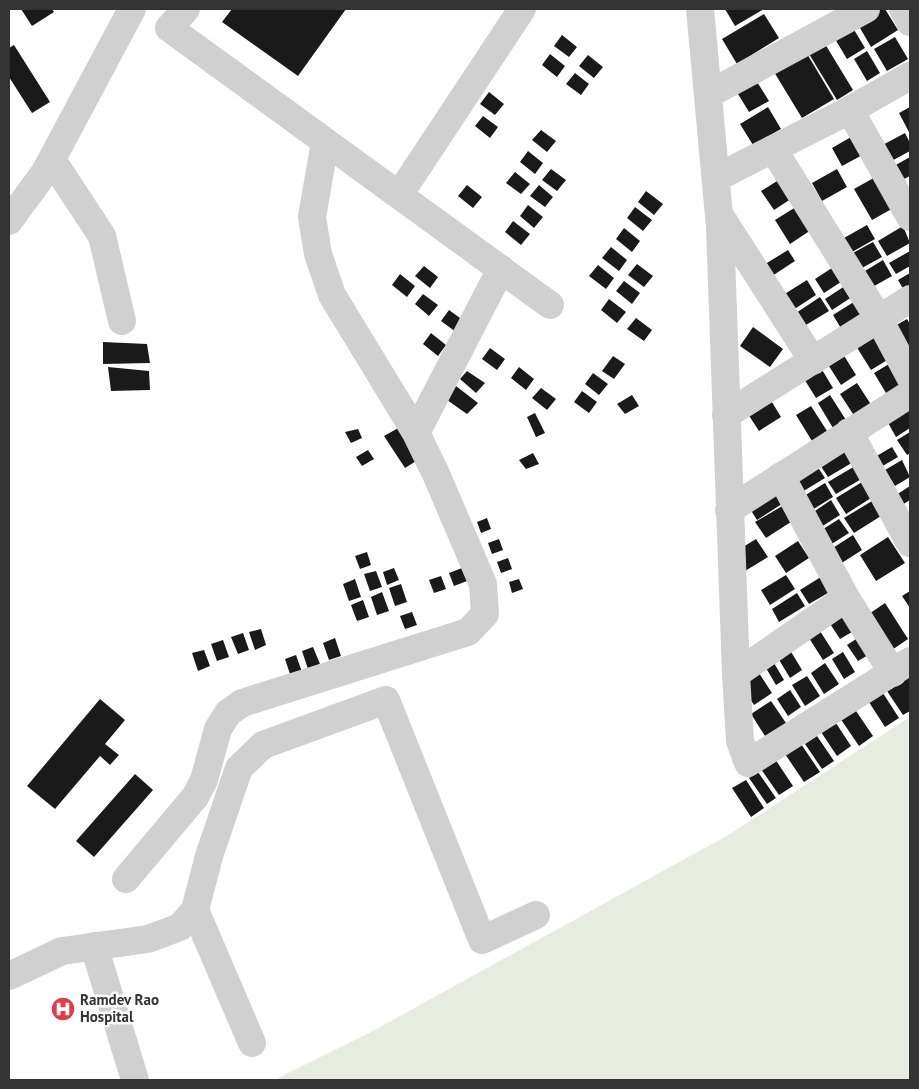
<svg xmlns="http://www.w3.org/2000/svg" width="919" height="1089" font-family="'PT Sans',sans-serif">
<rect width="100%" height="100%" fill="#fff"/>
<path fill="#e6ecdf" d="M910,717v363h-636l97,-48 359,-198z"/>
<path fill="#1a1a1a" d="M21,9h31l2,3 -22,14z
M232,9h114l-48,67 -76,-54z
M725,9h39l-29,17z
M877,9h8l13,21 -27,17 -15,-26z
M764,14l15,24 -42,26 -15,-25z
M853,28l12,20 -18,11 -12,-20z
M562,35l15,12 -8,10 -15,-11z
M895,37l13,22 -21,12 -13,-22z
M822,39l31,51 -16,10 -31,-51z
M14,45l36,57 -18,11 -23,-36v-29z
M803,47l31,52 -32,19 -31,-51z
M867,51l13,22 -13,8 -13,-22z
M550,54l15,12 -8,11 -15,-12z
M588,55l15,12 -9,11 -15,-12z
M575,73l14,11 -8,11 -15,-11z
M754,77l15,24 -20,11 -14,-23z
M489,92l15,12 -9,11 -15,-11z
M768,107l13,22 -28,16 -13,-21z
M910,107v27l-11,-21z
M483,116l15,11 -8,11 -15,-12z
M541,130l15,11 -9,11 -15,-12z
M858,133l10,19 -26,14 -10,-18z
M905,133l5,10v8l-24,13 -9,-16z
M528,151l15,12 -8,11 -15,-12z
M910,157v19l-8,4 -8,-14z
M551,169l15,11 -9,11 -15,-11z
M837,169l10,18 -25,14 -10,-18z
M515,172l15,12 -9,10 -15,-11z
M879,175l18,31 -25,14 -18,-31z
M785,176l12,19 -23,15 -13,-19z
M467,185l15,12 -9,11 -15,-12z
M539,185l14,12 -8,10 -15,-11z
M646,191l17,13 -9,11 -16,-13z
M528,205l15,12 -9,11 -14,-12z
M799,205l15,23 -24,16 -15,-24z
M635,207l17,13 -9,11 -16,-13z
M513,221l17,13 -9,11 -16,-13z
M867,225l8,14 -23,13 -8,-14z
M903,226l7,17 -23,13 -9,-15z
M624,228l16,13 -8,11 -16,-13z
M873,242l9,15 -22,12 -9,-15z
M611,247l16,13 -8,11 -17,-13z
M788,250l7,11 -26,17 -7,-12z
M910,251v15l-14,8 -7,-11z
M883,260l9,16 -23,13 -9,-15z
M637,264l16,12 -9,11 -16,-12z
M838,264l9,14 -23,15 -9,-14z
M598,265l16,13 -8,11 -17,-13z
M424,266l14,11 -8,11 -15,-12z
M910,273v16l-5,3 -7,-12z
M400,274l15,12 -8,11 -15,-12z
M807,280l9,15 -23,15 -10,-15z
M624,281l16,12 -8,11 -16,-13z
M848,284l7,11 -23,15 -7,-11z
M423,294l15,11 -9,11 -14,-12z
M820,297l9,14 -28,17 -8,-13z
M609,299l17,13 -9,11 -16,-13z
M857,300l9,14 -24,16 -9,-15z
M449,310l15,11 -8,11 -15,-11z
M636,318l16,12 -8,11 -17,-12z
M907,319l3,5v45l-22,-39z
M753,327l30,22 -13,18 -30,-21z
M431,333l15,12 -8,11 -15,-12z
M874,335l15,24 -18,11 -15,-24z
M103,342l44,2 3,19 -47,1z
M490,348l15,11 -8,11 -15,-11z
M843,354l13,21 -15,10 -14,-22z
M613,356l12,8 -11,15 -12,-8z
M818,363l15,25 -17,10 -15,-24z
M889,364l16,24 -16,10 -15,-25z
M108,367l41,4 1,19 -39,1z
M519,367l15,12 -8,11 -15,-12z
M467,371l18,12 -9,10 -16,-14z
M593,373l15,11 -9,11 -14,-11z
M857,383l15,23 -17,11 -15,-23z
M456,386l22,17 -11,11 -20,-14z
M541,388l15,11 -9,11 -15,-12z
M582,391l15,11 -8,11 -15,-11z
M767,394l14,23 -22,14 -15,-23z
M632,395l7,11 -14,8 -8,-10z
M830,395l16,25 -13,8 -15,-25z
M811,406l16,25 -15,10 -16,-26z
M910,406v22l-14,9 -9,-16z
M535,413l10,20 -9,4 -9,-20z
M400,427l21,31 -16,10 -21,-32z
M358,429l4,9 -11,5 -6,-11z
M910,432v21l-3,2 -10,-15z
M892,447l6,10 -24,14 -6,-10z
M847,448l8,13 -27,16 -8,-12z
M368,450l6,9 -12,7 -6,-9z
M533,453l6,11 -13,5 -7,-9z
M902,460l8,17 -15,9 -10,-16z
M815,463l10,15 -23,14 -9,-14z
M855,466l8,12 -27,16 -8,-12z
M862,482l9,16 -25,16 -10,-16z
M825,483l8,14 -21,13 -8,-14z
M910,486v14l-8,5 -6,-10z
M775,487l10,15 -28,18 -10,-16z
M831,500l9,15 -19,12 -9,-14z
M872,501l9,15 -27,17 -10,-15z
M784,505l10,15 -28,18 -11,-16z
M487,518l4,11 -10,4 -4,-11z
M839,519l10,14 -19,12 -10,-14z
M853,535l9,15 -25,16 -9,-15z
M888,537l17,26 -29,18 -16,-26z
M499,539l4,11 -11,4 -4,-11z
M756,539l12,18 -23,14 -12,-18z
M798,541l11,17 -23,15 -11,-17z
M367,552l4,13 -11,4 -5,-13z
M508,558l4,11 -11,4 -4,-11z
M394,568l5,12 -12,5 -4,-13z
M462,568l5,13 -13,5 -5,-13z
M376,571l6,16 -12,4 -6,-17z
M786,575l9,14 -25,16 -9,-15z
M824,575l9,15 -24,14 -9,-14z
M441,576l5,13 -12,4 -5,-13z
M355,579l6,18 -12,4 -6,-17z
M519,579l4,10 -11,4 -3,-11z
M401,584l6,18 -12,4 -6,-18z
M910,591v17l-8,-12z
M382,592l7,19 -12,4 -6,-18z
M797,593l8,13 -26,16 -7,-13z
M363,600l6,17 -12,4 -6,-16z
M885,603l23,36 -19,13 -23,-36z
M842,605l15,24 -17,10 -15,-23z
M412,612l5,13 -12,4 -5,-13z
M261,629l5,16 -11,5 -6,-18z
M820,631l14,22 -11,7 -14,-22z
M243,633l6,17 -11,4 -7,-17z
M859,637l11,17 -12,7 -11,-16z
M335,638l6,18 -12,4 -6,-17z
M223,640l6,17 -12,4 -6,-17z
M313,647l7,17 -12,5 -6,-18z
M204,650l6,16 -12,5 -6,-18z
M790,650l12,20 -12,8 -12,-20z
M843,652l12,20 -11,7 -12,-20z
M296,655l6,17 -11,5 -6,-18z
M774,663l10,17 -8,5 -10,-17z
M825,663l14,21 -15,10 -13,-21z
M757,670l15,23 -18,12 -15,-23z
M910,674v37l-7,4 -18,-27z
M807,676l13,20 -15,10 -13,-21z
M790,690l11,17 -13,9 -11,-17z
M881,690l18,28 -14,9 -18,-28z
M100,699l25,21 -20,24 14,11 -9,10 -10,-9 -45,53 -28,-23z
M771,701l15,22 -21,13 -14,-22z
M854,708l19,28 -14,10 -19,-28z
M834,720l17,26 -14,10 -18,-27z
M817,736l17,25 -12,8 -17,-25z
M801,744l19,28 -16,10 -19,-28z
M775,759l18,27 -14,9 -18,-26z
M758,772l18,26 -9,6 -18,-26z
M135,774l18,16 -59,67 -18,-16z
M746,780l18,28 -13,9 -19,-29z"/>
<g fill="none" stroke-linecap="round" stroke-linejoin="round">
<path stroke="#d0d0d0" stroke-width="28" d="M186,9l-17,19 381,277
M700,9l20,218 16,447 4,67 8,22 162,-102
M903,9l7,13
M709,94l157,-85
M850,110l60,107
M773,149l106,170 31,58
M52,160l50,76 20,85
M716,178l134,-68 60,-34
M399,195l123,-186
M721,217l92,144
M9,221l36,-49 87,-163
M726,415l184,-116
M849,432l61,111
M416,433l85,-164
M781,476l65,122 47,75
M729,510l181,-116
M736,674l110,-76
M126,879l69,-82 9,-17 14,-51 10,-16 14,-10 226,-71 17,-18 -2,-30 -47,-110 -20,-41 -84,-138 -14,-41 -6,-37 13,-75
M195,910l57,133
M94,946l41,134
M9,976l53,-25 86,-12 32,-12 15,-17 14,-54 30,-88 24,-23 123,-45 96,240 54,-25"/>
</g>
<defs>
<g id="hospital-disc" transform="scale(1.25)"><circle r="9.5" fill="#e63946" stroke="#fff"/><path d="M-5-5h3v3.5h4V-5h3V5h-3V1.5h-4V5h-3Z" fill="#fff"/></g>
</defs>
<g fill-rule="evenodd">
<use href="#hospital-disc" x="63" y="1009"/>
</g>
<g text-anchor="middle" stroke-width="5" stroke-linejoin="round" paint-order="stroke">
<g font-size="15" font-weight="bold" fill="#333" stroke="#fff" text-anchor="start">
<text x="80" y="1005">Ramdev Rao<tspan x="80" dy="17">Hospital</tspan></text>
</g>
</g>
<rect width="919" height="1089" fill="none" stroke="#333333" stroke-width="20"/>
</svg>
